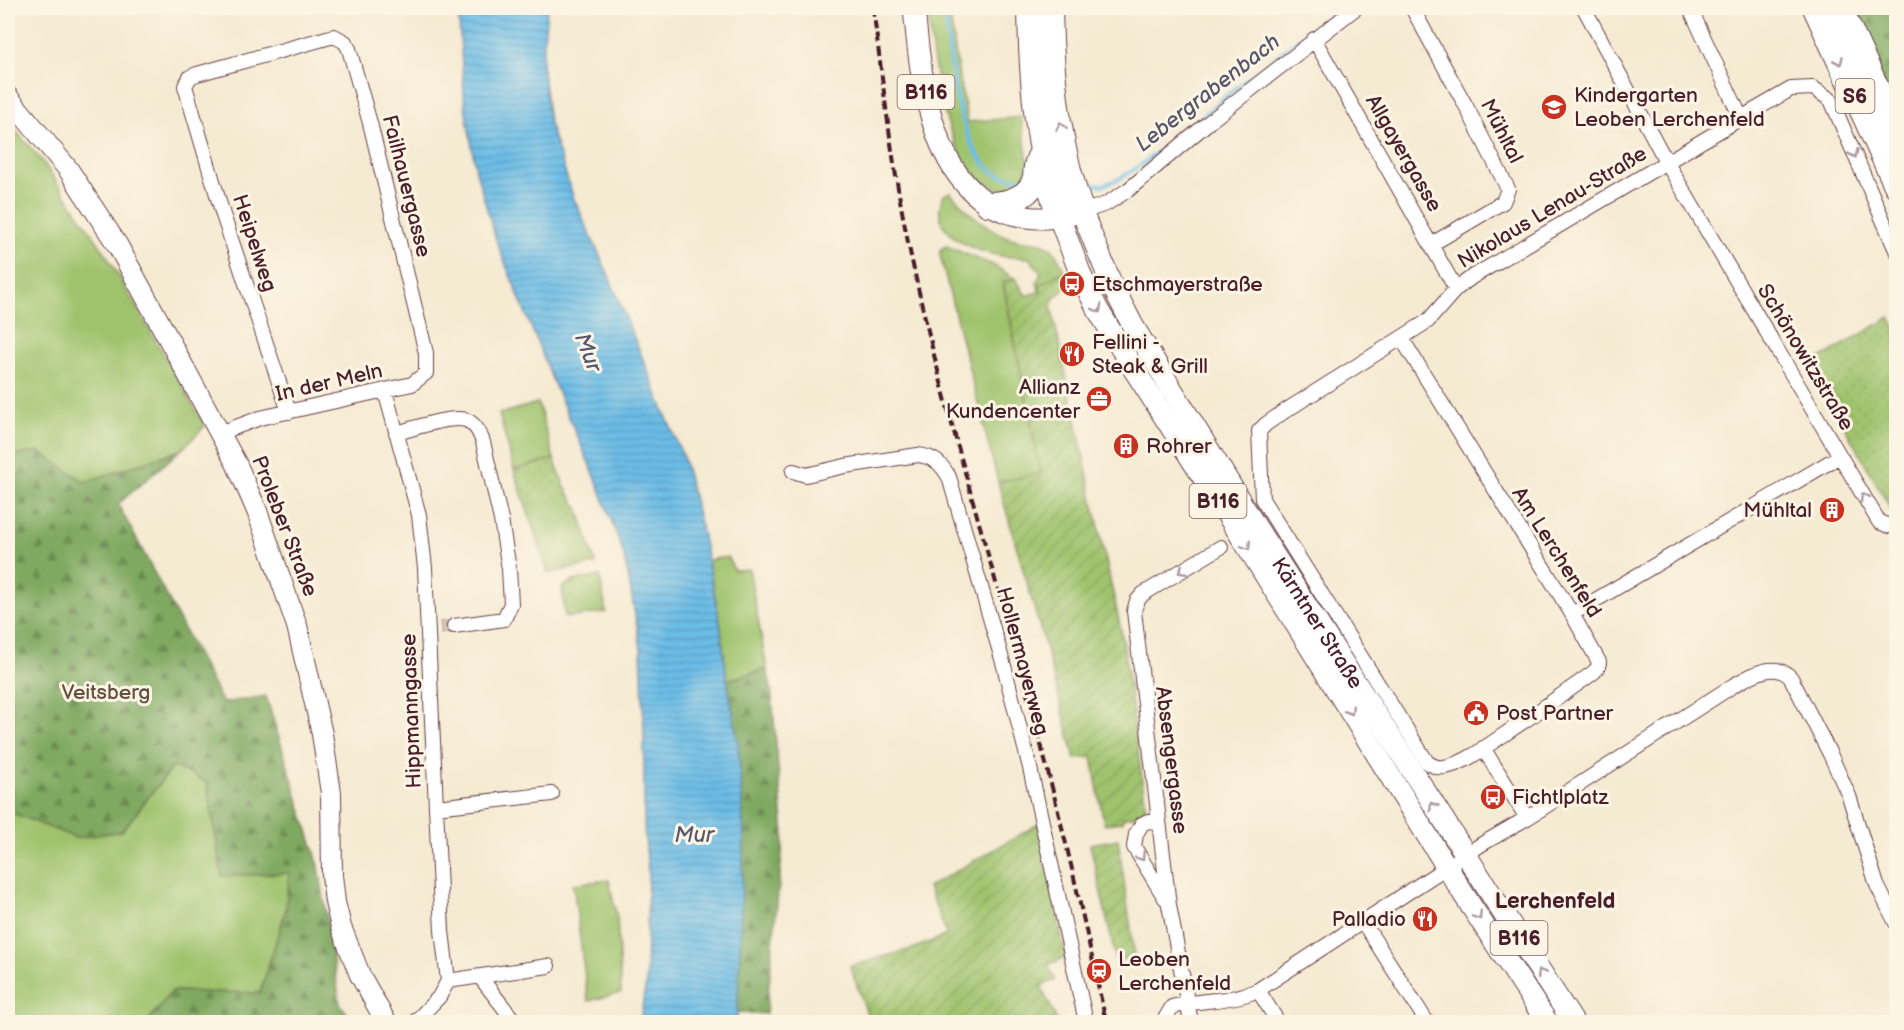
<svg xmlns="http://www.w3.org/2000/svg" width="1904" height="1030" font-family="'Balsamiq Sans',sans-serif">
<defs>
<pattern id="forest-firs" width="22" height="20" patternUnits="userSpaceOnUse" patternTransform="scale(1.5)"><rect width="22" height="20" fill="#7fa960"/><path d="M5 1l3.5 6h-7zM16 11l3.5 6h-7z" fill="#6a894f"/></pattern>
<pattern id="park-dots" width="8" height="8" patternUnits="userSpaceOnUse" patternTransform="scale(1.5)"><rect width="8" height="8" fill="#9fc36d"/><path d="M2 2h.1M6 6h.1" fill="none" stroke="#8aa75f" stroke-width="1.8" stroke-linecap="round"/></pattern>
<pattern id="garden-furrows" width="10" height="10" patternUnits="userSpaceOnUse" patternTransform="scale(1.5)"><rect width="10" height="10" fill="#9fc36d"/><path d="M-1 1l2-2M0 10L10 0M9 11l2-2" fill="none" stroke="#8aa75f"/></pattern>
<pattern id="water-rules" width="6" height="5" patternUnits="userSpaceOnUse" patternTransform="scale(1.5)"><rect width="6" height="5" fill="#6bbde7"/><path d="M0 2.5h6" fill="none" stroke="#5a99bb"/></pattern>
</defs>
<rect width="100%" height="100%" fill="#fcf5e5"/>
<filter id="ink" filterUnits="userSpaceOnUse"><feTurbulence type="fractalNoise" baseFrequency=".0167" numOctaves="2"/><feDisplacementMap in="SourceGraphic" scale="12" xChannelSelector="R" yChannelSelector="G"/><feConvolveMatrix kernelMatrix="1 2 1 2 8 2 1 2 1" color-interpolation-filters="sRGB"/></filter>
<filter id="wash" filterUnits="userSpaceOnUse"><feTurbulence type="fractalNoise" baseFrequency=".008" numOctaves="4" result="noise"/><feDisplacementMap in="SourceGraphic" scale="24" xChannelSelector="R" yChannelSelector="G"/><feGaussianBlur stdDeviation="1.35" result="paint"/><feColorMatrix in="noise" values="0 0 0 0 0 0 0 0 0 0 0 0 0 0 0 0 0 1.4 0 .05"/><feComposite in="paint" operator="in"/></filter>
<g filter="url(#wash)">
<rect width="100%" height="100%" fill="#f5ead2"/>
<path fill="#9fc36d" stroke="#74714c" stroke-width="1.5" d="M928,8h21l10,70 9,44 53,-5 7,44 -4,18 -15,12c-10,-2 -18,-4 -26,-10 -40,-27 -52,-128 -55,-173z
M8,122l35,40 61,89 101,175 -24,24 -96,32 -47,-31 -30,6z
M950,192c15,18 33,34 55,44 31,13 44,-6 59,35l-24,14 1,6 -2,1 -2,-10 4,-10 -12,-14c-11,-2 -22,0 -33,-3 -28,-6 -70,-25 -52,-60z
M946,246l47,19 23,14 -13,4 38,191 -43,8 -58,-227v-5z
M538,403l16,56 -40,11 -15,-56z
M728,557l6,13 15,-1 18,100 -40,11 -7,-58 -12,-62z
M173,766l34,16 15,94 68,-3 -4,36 -26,84 -88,-2 -25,31h-139v-211l68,27 46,-7z
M609,880l8,37 4,76 -33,8 -15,-117z"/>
<path fill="url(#forest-firs)" stroke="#646446" stroke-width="1.5" d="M1848,8h48v103z
M181,450l-63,54 105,199 43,-7 53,170 21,138 14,18h-207l25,-31 88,2 26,-84 3,-36 -67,3 -15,-94 -34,-16 -51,65 -46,7 -68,-27v-354l30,-6 47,31z
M767,669l4,18 13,147 -18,180 -29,-2 7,-176 -6,-95 -11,-61z"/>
<path fill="url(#park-dots)" stroke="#74714c" stroke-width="1.5" d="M1890,317l6,12v180l-4,2 -83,-146z
M554,459l11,29 13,20 18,56 -48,9 -34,-103z
M600,576l6,36 -41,6 -3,-30 11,-7z"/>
<path fill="url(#garden-furrows)" stroke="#74714c" stroke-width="1.5" d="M1064,271l5,15 -14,11 -4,8 72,335 24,175 -23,2 -3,5 -17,2 -12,-67 -17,2 -27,-103 -50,-174 43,-9 -38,-191 13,-3 10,17 15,-5 -1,-6z
M1039,824l27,133 -18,8 7,15 -14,6 17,36h-188l-20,-56 65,-18 32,-13 -19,-48z
M1118,839l17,119 -19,2 -26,-116z"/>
<path fill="url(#water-rules)" stroke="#5a6e89" stroke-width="1.5" d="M458,8h89l-5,55 7,60 25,76 34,75 75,183 18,70 19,95 7,58 11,61 6,95 -7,186h-97l6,-40 2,-111 -4,-44v-94l-3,-84 -13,-74 -5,-23 -27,-73 -44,-100 -56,-139 -20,-69 -11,-64z"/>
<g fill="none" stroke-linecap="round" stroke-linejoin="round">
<path stroke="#6bbde7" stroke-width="4" d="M945,8c4,41 11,137 47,163 7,6 22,7 32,9
M1895,94l1,2
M1084,184l19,1 16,-6 16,-10 55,-41 31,-28 85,-67 36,-25"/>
</g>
</g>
<g filter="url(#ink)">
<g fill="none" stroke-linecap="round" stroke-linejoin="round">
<path stroke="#d3c1b1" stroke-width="14" stroke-dasharray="14 7" stroke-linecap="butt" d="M440,628l14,-2"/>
<g stroke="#643d44" stroke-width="16">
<path id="street" d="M1412,8l55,100 41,81 -5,13 -71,42
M1314,39l142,250
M1741,118l50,-29 22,-1 18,12 65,150
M1082,212l24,-8 22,-14 81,-68 147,-114
M1402,339l170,275 27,48 -1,5 -4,5c-30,22 -61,43 -92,64 -17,11 -37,28 -58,31 -7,1 -11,-1 -17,-5l-165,-263 -3,-68 7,-7 19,-13 143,-90 28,-32 16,-12 269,-159 -51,-110
M385,391l34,124 6,53 11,239 6,124 6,50 -9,16 -24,25
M220,433l40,-15 152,-34 14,-11v-20l-56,-230 -21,-74 -4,-7 -11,-6 -137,38 -7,3 -5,9 38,129 66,197
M396,433c17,-4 54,-18 70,-13 10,4 14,14 17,22l18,78 8,49 2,35 -7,15 -50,7
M1840,456l39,66 10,4 7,-2
M793,471l13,4 39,-9 73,-11c16,2 23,8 31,22l55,189 26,102 56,254
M1572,614l268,-158 -173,-293 -83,-155
M1483,748l44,70
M436,807l116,-13
M1159,822l-11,-1 -6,3 -6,10 -2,13 31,51
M1363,922l64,100
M480,977l35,45
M448,981l100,-15
M1258,990l20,32
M1163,1022l9,-15c28,-8 59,-5 86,-17l224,-146 45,-26 207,-133c16,-9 41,-25 57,-7l39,76 19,42 28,89 19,38
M1191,1022l-22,-117 -35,-294 3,-10 6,-7 78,-47"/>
</g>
<g stroke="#643d44" stroke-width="22">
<path id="secondary" d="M8,97l60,72 50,77 119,219 20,46 40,115 25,108 9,59 1,82 3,27 6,25 19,48 26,47"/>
</g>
<g stroke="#643d44" stroke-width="23">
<g id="primary">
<path id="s1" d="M914,8c7,75 18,196 113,209 18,3 36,-1 55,-5l29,71 22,43 123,201 317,495"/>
<path d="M1059,217l23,61 16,32 35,58 106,165 232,373 76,116"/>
</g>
</g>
<g stroke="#643d44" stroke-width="26">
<path id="highway" d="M1030,8c1,71 6,140 29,209
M1050,8c1,67 8,140 32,204
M1815,8l81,177
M1840,8l56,121
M988,204c18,0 43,-6 47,-27 1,-9 0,-13 5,-22"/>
</g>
<use href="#street" stroke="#fff" stroke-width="14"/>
<use href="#secondary" stroke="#fff" stroke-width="20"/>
<use href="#primary" stroke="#fff" stroke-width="21"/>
<use href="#highway" stroke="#fff" stroke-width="24"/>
<path stroke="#4a1f2b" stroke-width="4" stroke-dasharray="9 4.5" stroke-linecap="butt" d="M873,8c11,82 20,166 38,248 34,159 83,314 125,471 27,98 49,197 70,295"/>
</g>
<defs><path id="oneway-chevron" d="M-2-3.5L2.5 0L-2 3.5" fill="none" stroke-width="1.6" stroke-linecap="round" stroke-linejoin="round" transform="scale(1.5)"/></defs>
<g stroke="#ae9aa0">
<use href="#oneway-chevron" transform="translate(1839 61) rotate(66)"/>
<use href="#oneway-chevron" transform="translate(1061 126) rotate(-101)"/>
<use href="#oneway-chevron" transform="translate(1854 154) rotate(66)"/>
<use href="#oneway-chevron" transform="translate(1098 309) rotate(62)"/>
<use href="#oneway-chevron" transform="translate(1864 497) rotate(-121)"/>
<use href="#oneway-chevron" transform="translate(1247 546) rotate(58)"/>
<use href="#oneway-chevron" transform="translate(1182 571) rotate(149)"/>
<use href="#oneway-chevron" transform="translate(1350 711) rotate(58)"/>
<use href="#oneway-chevron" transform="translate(1433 806) rotate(-122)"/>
<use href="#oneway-chevron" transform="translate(1141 857) rotate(56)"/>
<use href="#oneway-chevron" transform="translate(1478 916) rotate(57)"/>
<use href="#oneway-chevron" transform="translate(1541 973) rotate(-122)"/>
</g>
</g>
<defs>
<g id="school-disc" transform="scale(1.35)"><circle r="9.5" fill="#c8321e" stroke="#fcf5e5"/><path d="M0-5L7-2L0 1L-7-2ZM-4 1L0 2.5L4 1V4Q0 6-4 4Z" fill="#fff"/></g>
<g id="bus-disc" transform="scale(1.35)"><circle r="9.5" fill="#c8321e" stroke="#fcf5e5"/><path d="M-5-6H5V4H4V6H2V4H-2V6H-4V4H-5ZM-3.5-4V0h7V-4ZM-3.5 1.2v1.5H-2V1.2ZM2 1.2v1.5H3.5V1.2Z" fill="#fff"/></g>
<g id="restaurant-disc" transform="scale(1.35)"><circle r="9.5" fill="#c8321e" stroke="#fcf5e5"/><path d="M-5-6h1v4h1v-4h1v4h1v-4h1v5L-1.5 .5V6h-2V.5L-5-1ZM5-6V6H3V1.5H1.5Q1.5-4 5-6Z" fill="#fff"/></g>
<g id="office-disc" transform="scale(1.35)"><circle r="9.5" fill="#c8321e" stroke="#fcf5e5"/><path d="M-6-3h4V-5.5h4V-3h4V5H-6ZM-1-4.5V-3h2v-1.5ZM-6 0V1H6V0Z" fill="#fff"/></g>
<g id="building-disc" transform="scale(1.35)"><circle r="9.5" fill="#c8321e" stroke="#fcf5e5"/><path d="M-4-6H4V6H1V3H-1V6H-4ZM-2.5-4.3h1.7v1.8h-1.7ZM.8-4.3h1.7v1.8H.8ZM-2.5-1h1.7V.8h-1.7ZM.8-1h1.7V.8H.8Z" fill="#fff"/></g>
<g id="civic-disc" transform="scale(1.35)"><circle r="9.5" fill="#c8321e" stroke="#fcf5e5"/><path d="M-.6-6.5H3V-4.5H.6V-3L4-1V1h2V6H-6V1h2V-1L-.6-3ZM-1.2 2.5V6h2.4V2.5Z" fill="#fff"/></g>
<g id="station-disc" transform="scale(1.35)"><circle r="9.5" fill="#c8321e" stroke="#fcf5e5"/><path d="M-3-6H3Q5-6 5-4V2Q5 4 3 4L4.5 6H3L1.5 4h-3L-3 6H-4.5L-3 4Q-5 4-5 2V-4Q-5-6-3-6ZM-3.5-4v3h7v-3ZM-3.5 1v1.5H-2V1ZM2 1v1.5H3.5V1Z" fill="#fff"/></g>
</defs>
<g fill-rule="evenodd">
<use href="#school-disc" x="1554" y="107"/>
<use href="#bus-disc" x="1072" y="284"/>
<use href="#restaurant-disc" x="1072" y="354"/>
<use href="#office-disc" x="1099" y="399"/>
<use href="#building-disc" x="1126" y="446"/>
<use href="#building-disc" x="1832" y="510"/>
<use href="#civic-disc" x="1476" y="713"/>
<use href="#bus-disc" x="1493" y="797"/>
<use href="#restaurant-disc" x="1425" y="919"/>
<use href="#station-disc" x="1099" y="971"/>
</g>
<g text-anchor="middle" stroke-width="6" stroke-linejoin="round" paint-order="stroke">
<g fill="#fcf5e5" stroke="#7f5f63" stroke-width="1.5">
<rect x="897.5" y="75" width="57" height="34" rx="4.5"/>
<rect x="1835.5" y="79" width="39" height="34" rx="4.5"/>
<rect x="1189.5" y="484" width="57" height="34" rx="4.5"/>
<rect x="1490.5" y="921" width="57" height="34" rx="4.5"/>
</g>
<g font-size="20" font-weight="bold" fill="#4a1f2b">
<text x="926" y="99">B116</text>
<text x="1855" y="103">S6</text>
<text x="1218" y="508">B116</text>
<text x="1519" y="945">B116</text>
</g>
<g font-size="21" fill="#4a1f2b" stroke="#fcf5e5" text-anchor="start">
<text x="1574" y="102">Kindergarten<tspan x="1574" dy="24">Leoben Lerchenfeld</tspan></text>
<text x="1092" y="291">Etschmayerstraße</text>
<text x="1092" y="349">Fellini -<tspan x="1092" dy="24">Steak &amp; Grill</tspan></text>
<text x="1080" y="394" text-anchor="end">Allianz<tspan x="1080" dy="24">Kundencenter</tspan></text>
<text x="1146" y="453">Rohrer</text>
<text x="1812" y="517" text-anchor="end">Mühltal</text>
<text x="1496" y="720">Post Partner</text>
<text x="1512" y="804">Fichtlplatz</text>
<text x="1406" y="926" text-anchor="end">Palladio</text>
<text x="1118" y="966">Leoben<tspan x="1118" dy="24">Lerchenfeld</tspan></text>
</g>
<g font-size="21" fill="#4a1f2b" stroke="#fcf5e5">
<text transform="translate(1502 131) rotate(63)" y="7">Mühltal</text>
<text transform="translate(1404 153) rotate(60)" y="7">Allgayergasse</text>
<text transform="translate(407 186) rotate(76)" y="7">Failhauergasse</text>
<text transform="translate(1552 207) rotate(-31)" y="7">Nikolaus Lenau-Straße</text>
<text transform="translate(255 243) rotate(72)" y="7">Heipelweg</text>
<text transform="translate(1806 357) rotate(59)" y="7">Schönowitzstraße</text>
<text transform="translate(329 382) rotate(-13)" y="7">In der Meln</text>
<text transform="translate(285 526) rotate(69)" y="7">Proleber Straße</text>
<text transform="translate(1557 552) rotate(58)" y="7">Am Lerchenfeld</text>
<text dy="7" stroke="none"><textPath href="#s1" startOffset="788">Kärntner Straße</textPath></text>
<text transform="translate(1023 661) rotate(75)" y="7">Hollermayerweg</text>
<text transform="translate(411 711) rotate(-92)" y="7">Hippmanngasse</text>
<text transform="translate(1172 760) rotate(83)" y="7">Absengergasse</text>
</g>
<g font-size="21" fill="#64503f" stroke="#fcf5e5">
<text x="106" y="699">Veitsberg</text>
</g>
<g font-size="22" font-style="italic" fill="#56566d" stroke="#fcf5e5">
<text transform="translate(1207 92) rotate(-38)" y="8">Lebergrabenbach</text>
<text transform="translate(589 352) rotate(69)" y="8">Mur</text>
<text x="694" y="842">Mur</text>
</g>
<g font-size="22" font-weight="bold" fill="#4a1f2b" stroke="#fcf5e5">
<text x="1555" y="908">Lerchenfeld</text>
</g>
</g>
<rect width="1904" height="1030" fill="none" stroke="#fcf5e5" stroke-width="30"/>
</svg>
